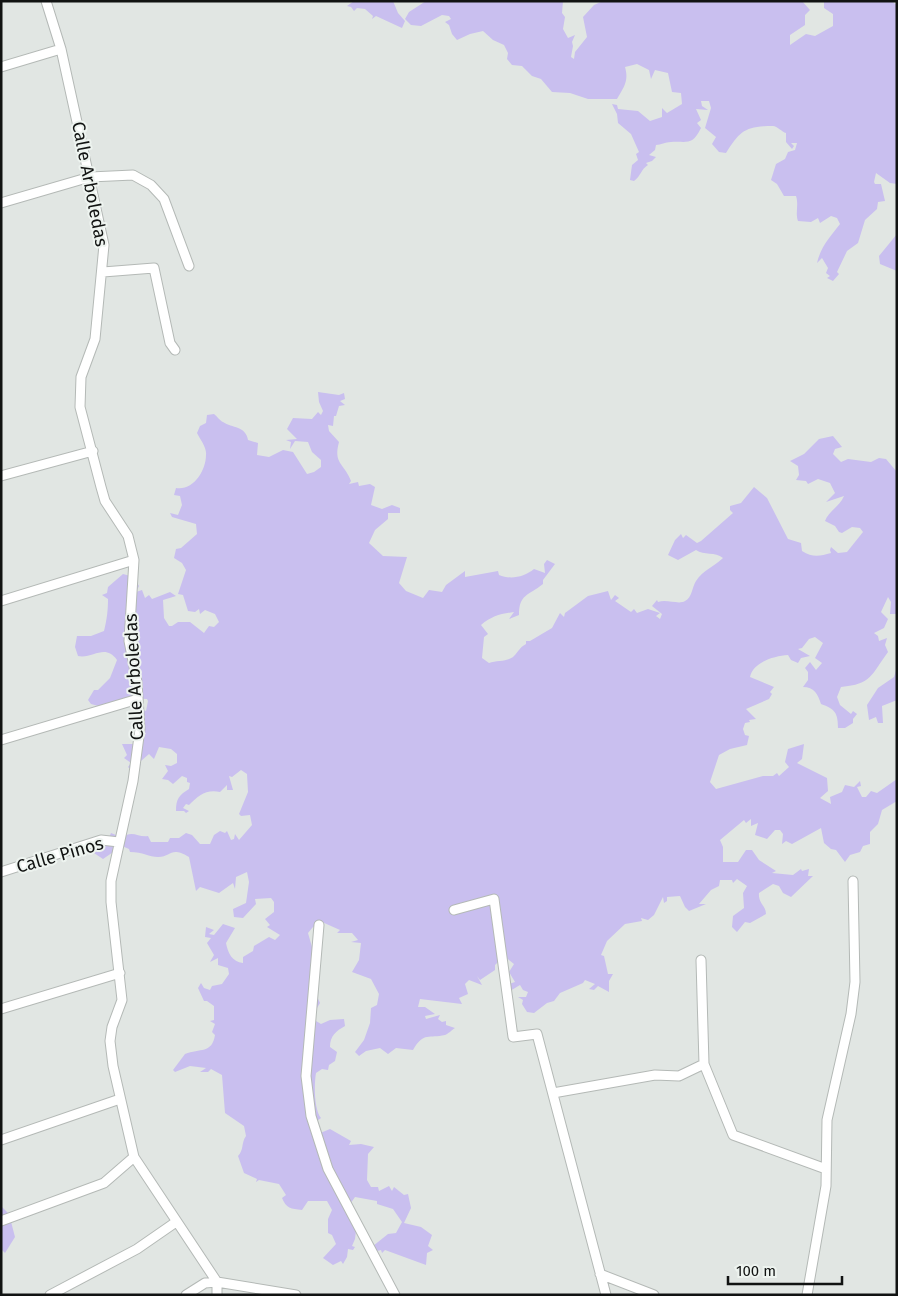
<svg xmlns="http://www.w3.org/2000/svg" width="898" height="1296" font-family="'Fira Sans',sans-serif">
<rect width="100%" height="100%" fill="#e1e6e3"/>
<path fill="#c9bfef" d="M354,1h39l5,12 7,8 -3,7 -26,-12 -4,3 1,-3 -8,-7 -8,-1 -3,3 -3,-4 -4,-1z
M426,1h137l-1,12 3,4 -2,12 5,9 7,-3 -3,7 1,4 -2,11 3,2 1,-7 12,-15 -4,-20 11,-12 9,-4h199l8,9 -5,5v10l-15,10v10l16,-11 9,2 18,-10v-12l-9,-6v-7h67l6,4v179l-7,-1 -14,-10 -2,9 1,2h6l4,17 -7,1 -1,7 -12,11 -7,23 -11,8 -10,21 2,2 -6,7 -6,-3 3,-2 -4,-3 2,-5 -6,-10 -5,5c4,-17 13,-26 23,-39l-3,-6 -6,-2 -11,7 -2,-5 -7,4 -13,-1c-3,-8 1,-16 -2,-25h-12l-7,-12 -6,-4 5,-16 9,-5 3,-7 7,-2 2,-7h-6l3,3 -2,3 -6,-7v-9c-4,-1 -9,-7 -13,-7 -28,0 -33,5 -47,27l-7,-1 -7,-8 4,-7 -11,-9 6,-20 -2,-7h-8l1,5 6,4 -12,-1 5,11 -4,3 4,5c-9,18 -13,13 -30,14 -6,0 -10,3 -15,3l-1,5 -6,5 7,2 -4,4 -6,2 2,2c-7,4 -7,11 -14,16l-4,-1 2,-15 6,-5 -2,-6 3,-2 -8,-18 -13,-11 -1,-9 -5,-10 5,1 1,4 20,2 12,10 12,-4v-9l5,5 15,-9 -1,-11 -9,-1 -4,-19 -13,-3 -4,9 -2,-9 -12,-6 -12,3c4,14 -1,20 -8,32h-29l-18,-6 -18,-1 -11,-13 -9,-3 -10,-10 -10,-1 -5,-6 1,-6 -4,-8 -11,-5 -10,-9 -13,3 -13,6 -5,-6 -3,-9 -4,-3 6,-3 -2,-3 -7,-1 -21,11 -10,-1 -6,-6 4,-7z
M897,234v37l-17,-7 -1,-8z
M318,392l21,3 5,-2 1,6 -5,2 5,4 -6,1 -3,10h-2l-1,10 -5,-1 1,6 10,11c-6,22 5,21 12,39l-2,3 9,-2 1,4 11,-2 5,3 -4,18 11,4 10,-4 8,3v5h-12v6l-13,11 -6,13 14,13 24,1 -8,26 7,8 17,7 6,-8 13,2 4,-7 19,-14v6l33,-6 1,4c12,5 25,2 35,-6l11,4 -1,-9 3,-4 8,4 -12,16v4c-15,12 -24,10 -24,31l-10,4 5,-7c-14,2 -22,4 -33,13l7,9 -4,3 -2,21 7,5c8,-3 19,-1 25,-7 5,-5 5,-8 12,-12v-3h4l22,-13 8,-15 4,4 1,-4 23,-17 20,-5 3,9 4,-5 4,3 -4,3 16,11 3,-3 3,4 11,-4 12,4 -4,3 4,3 2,-5 -10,-8 5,-6 1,2c9,-3 21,3 27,-1 7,-3 7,-14 11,-20 7,-11 18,-14 27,-23 -8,-7 -19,-2 -27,-8l-18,10 -10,-5 7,-15 6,-6 2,4 3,-3 11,8 4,-2 32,-28 -3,-3v-4l11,-3 13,-16 13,11 21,41 13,4 1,8c11,7 18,5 29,2l-1,-3 1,-3 7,6 9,-1 16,-20 -3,-4 -8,-1 -10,6 -3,-1 -4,-6 -10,-5c3,-9 15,-15 19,-25l-18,6 9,-9 -5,-10 -12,-4 -10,5 -2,-3 -10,-1 3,-5 -1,-9 -8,-5 14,-7 15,-15 14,-3 9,11 -7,2 -2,5 8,8 7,-3 23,3 8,-4 7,1 11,13v142h-7l1,-12 -3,-5 -7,15 7,7 -4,9 -10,5 4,3 1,5 8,-3 -2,7 3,7c-17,23 -16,32 -47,35l-4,10 3,8 11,9 2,-3 4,3 -4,5v4l-8,5h-7c0,-15 -3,-19 -17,-24 -3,-10 -7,-17 -18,-17l5,-7v-8l-3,-4 5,-6 6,8 6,-7 -7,-5 8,-15 -8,-6 -6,2 -7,9 -4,1 12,7 -9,2 -3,5 -7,-3 -3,-5c-14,1 -35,7 -38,22l24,10 -4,5 2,2 -3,5 -23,10 10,10 -7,1 1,2 -5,1 -2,6 2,6 4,1 -2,9 -17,4 -11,6 -9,27 6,7 47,-13h10l4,-3 2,3 10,-9 -4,-5 3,-13 16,-5 -2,15 -5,4 30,15 1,13 -8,7 11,6 -1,-7 12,-5 3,-7 9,2 6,-6 1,5 -4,1 5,10h4l5,-6 6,2 20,-14v22l-15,9 -4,14 -8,8v12l-7,2 -3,6 -10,3 -5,7 -9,-12 -5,-1 -7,-6 -3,-15 -29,16 -6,-3 -4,3 1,-10 -3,-4h-5l-8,9 -12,-4 3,-12 -7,3v-7l-5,4 -2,-3 -24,20 3,7v15h15l8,-12h6l7,10 17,11 -4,2 21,2 8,-6 1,2 7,-2 -1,7h5l-22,21 -8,-4 -4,-7 -6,-2 -14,9c-1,10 7,13 7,21l-16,9 -5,-1 -8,10 -5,-5 1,-11 11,-8 -1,-15 4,-7 -10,-7 -4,4 -1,-3h-12l-1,6 -8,4 -12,14h7l-17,7 -4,-4 -5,-11 -13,1v4l-3,2 -1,-6 -9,18 -6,5 -7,-2 1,3 -17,3 -18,17 -6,14 3,1 4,18h5l-4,7v11l-11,-6 -4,4 -5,-1 6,-5 -10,-4 -2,3 -23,10 -6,8 -7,2 -13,10 -7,-1 -5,-8 1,-4 -5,-3h8l2,-5 -5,-2 -3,-5 -10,6 -1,-7 6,-2 -6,-10 5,-8 -10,-8 -9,9v5l-15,10 -3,-4 5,9 -13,-5 -4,4 3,10 -9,4 3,6 -42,-5 -2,8h7l10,7 -10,2 1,3 14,-4 -2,4 4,3 4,-1v4l9,3c-3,2 -7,6 -10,7 -16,4 -21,-4 -32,15l-17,-2 -8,6 -8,-6 -14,3 -7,5 -4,-4 9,-12 6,-17 1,-15 6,-3 2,-11 -8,-15 -19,-7 7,-12 2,-17 -10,-1 7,-2 -6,-7h-15l3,-3 -18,-8 -9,5 -5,6 4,14h3l-1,43 6,13 -9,15 10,6 9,-4 14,-1 1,7c-9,5 -15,10 -15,21l7,5 -2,9 -6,4 -1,5 -6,-1 -6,4c-2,11 -2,37 5,45l-7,5 4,5 -5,8 17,-7 21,12 -2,4 12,-1 13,3 -6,7 -1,26 4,7h7l1,4 10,-5 3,5 2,-4 10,8 4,-1 3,14 -7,15 17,4 11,8 -4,11 5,4 -6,3 -1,12 -41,-15 -3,3 -1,-3 -4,1v4l-4,-9 15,-12 8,-1 6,-11 -9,-13 -16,-5v-3l-22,-4 -7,10 6,2 -5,5 8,8 -2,17 -3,7 3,1 -2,3 -5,-1 -1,8 -4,7 -2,-3 -8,4 -10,-7 13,-14 -4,-9 -4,-2v-14l4,-9 -5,-9h-19l-6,9c-11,-1 -16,-2 -20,-12l4,-3 -7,-11 -20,-4 -3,2 1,-3 -13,-6 -6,-17c6,-6 3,-13 8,-20l-2,-10 -19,-13 -3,-38 -11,-6 -3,3h-8l6,-4 -16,-2 -15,6 -2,-2 12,-16c15,-6 27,0 30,-19l-3,-3 3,-8 -5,-3 4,-1v-14l-7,-5h-3l-6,-13 3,-5 3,5 6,2 2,-4 10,-2 7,-10 -1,-6 -10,-3v-7l-8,4 4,-7 -7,-12 4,-5 -6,-1 1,-10 8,3 -5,4 5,1 9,-11 12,4 -9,15c2,10 6,19 17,20v-6l10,-6 1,-5 15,-9 6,3 5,-5 -13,-8 3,-2 -5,-6 9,-7v-10l-3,-4 -16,1 1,5 -13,14 -9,-1 -1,-8 13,-6 3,-21 -2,-10 -11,5 -1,12 -2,-6 -14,10 -19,-6 -4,4 -7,-34c-19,-11 -17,0 -31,0 -9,0 -15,-5 -28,-5l-1,-3 -7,-3 -19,13 -9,-6 10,-8 1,2 6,-14 12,5c8,-9 16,0 25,-2l3,6h17l2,-4h9l7,-5 6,2 8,9h10l4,-9 6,-4 5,2 2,-2 4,9 3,-1 1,-5 4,6 13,-15 -2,-10 -9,1 -2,-2 9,-22 -1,-18 -6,-4 -9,7 -3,-1 4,14h-6v-5l-7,7c-14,-3 -22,4 -31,13l-3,-1 -3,4 6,3 -3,2 -2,-2h-8c0,-12 3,-16 13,-22l1,-6 -3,-1v-4l-5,-2 -9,8 -5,-4 -6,-1 6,-8 -3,-6 6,1 6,-3v-9l-6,-5 -12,-2 -5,12 -5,-5 -15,13 7,-3 -4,7h-5l-4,-4 3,-4 -7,-5 3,-3 -5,-11h13l-1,-7 12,-3 -2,-3 -6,1 -4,-16 4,-2 -5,-3 8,-2 5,2 2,-10 -1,-2c-17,-1 -32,-1 -45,8l-11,-3 -3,-4 6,-10h4l12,-12 7,-18c-12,-17 -24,-1 -39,-4l-3,-9 2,-11h14l13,-5c3,-12 4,-21 4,-32l-6,-4 5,-2 1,-6 15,-13 11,3 5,9 -3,6 6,-2 3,8 4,-3 3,4 18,-7 6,4 -13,4 1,18 5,8h3l6,-4h12l14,11 5,-7 5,1 5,-5 -4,-8 -10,-4 -5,4 -1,-5 -4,3 -7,-1 -5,-16 -5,-1 8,-24 -4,-7 -8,-5 2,-9 5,-1 16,-14 -1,-10 -24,-7 -2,-4 8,2 4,-10 -2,-9 -6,-1 2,-7c17,3 30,-17 30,-33 1,-7 -6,-16 -9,-22l3,-7 6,-3 1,-8 7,-1c3,2 6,7 9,8 9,6 23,4 25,18l10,3 -1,12 12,2 14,-7 10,2 14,22 7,-2 7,-5v-7l-9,-8 -4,-10 -13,-1 -5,8 1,-7 -5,-2 11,-1 -10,-10 6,-11 19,1 6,-7 3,3 2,-4 -4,-9z
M897,667v33l-15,6 1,17h-5l-2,-6 -7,3 -2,-15 11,-17 16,-11z
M1,1206l8,8 6,23 -10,16 -4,-4z"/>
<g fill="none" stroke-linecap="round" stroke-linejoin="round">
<g stroke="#b4b9b6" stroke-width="11">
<path id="street" d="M46,1l15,48 43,196 -9,94 -14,38 -1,30 21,80 4,14 23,35 6,24 -5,81 8,41 3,47 -7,52 -22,100v21l11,98 -10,27 -2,14 3,25 21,91 83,125v13
M1,67l60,-18
M1,203l89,-26 43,-2 18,10 13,14 25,67
M103,272l51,-4 16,75 5,7
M1,476l92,-25
M1,601l133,-41
M1,740l137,-41
M1,872l100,-32 18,2
M454,910l40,-11 19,138 24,-3 69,261
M319,925l-13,151 5,40 17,53 67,126
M701,960l3,104 29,71 93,34
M1,1009l119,-36
M553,1093l102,-18 24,1 25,-12
M1,1140l119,-41
M1,1221l103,-38 30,-26
M600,1274l54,21
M50,1295l87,-46 39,-27
M186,1295l19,-12 12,-1 79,13
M807,1295l19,-109 1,-66 24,-106 4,-32 -2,-101"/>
</g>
<use href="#street" stroke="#fff" stroke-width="9"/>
</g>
<g text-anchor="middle" stroke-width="4" stroke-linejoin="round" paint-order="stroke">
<g font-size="18" fill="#111312" stroke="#eef4f0">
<text transform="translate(90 184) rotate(79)" y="6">Calle Arboledas</text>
<text transform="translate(134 677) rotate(-93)" y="6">Calle Arboledas</text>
<text transform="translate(60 855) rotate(-16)" y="6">Calle Pinos</text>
</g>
</g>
<rect width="898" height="1296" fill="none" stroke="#111312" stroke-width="5"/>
<path d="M728 1276v8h114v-8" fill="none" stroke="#111312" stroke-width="2.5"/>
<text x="736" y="1276" font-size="15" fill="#111312" stroke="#eef4f0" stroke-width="4" paint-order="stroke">100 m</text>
</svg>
